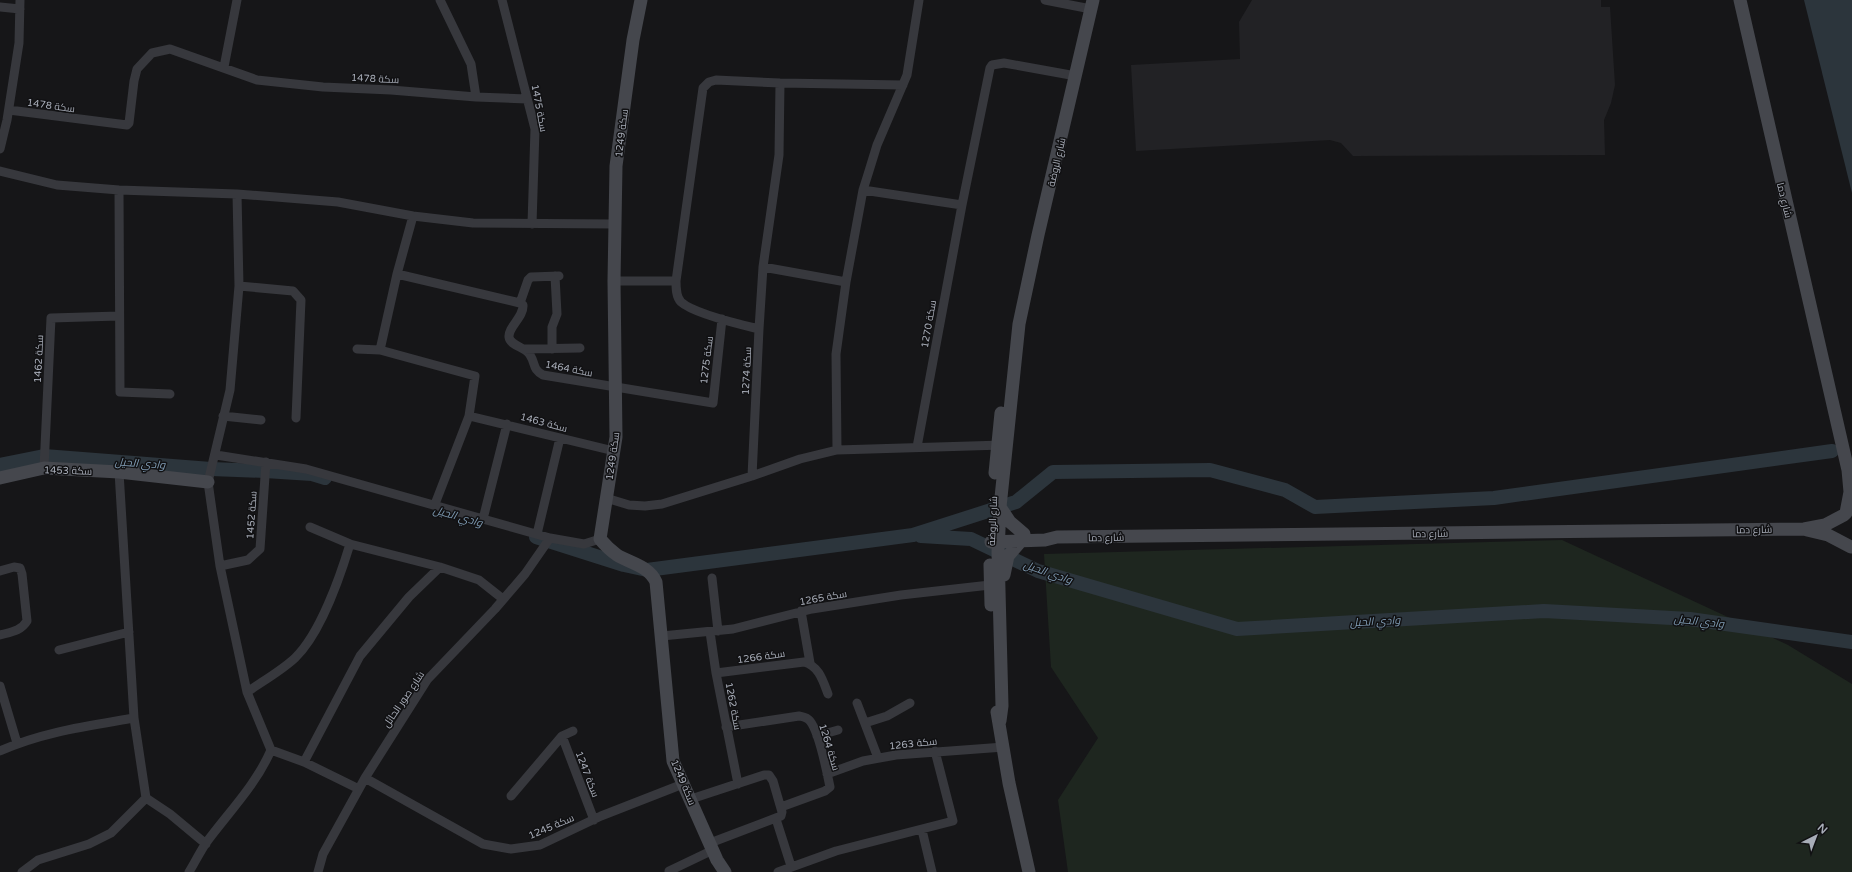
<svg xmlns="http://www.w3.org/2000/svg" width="1852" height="872" font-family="'Varela Round',Cairo,sans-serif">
<rect width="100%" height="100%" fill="#161618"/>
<path fill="#222225" d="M1252,0h349v7h9l5,78 -4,18 -7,17 1,35 -252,1 -12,-13 -11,-3 -194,11 -5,-86 109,-6 -1,-37z"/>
<path fill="#1e261f" d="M1562,540l226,105 64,39v188h-784l-10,-72 40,-62 -47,-71 -7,-113z"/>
<path fill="#2c353c" d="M1804,0h48v193z"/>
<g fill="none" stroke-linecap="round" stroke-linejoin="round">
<path stroke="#2c353c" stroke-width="14" d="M0,465l44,-9 167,13 54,2 47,3 13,4
M921,536l50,3 67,32 199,58 307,-18 146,8 162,23
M536,537l88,28 23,5 266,-35 103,-33 37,-30 157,-2 75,20 30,17 179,-9 338,-47"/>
<path stroke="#37383d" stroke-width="9" d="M440,0l31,64 5,33
M502,0l33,129 -3,95
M1045,0l46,9
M0,7l20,2
M224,67l13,-67
M9,110l118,15 2,-2 5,-42 3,-12 15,-16 18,-4 87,31 66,7 68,3 85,7 51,2
M0,149l7,-29 12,-77 1,-43
M0,171l57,14 62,5 118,4 101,8 75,14 60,7 141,1
M119,190l1,202 50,2
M863,190l99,15
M763,267l83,15
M397,274l123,29
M614,281h62
M239,286l54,5 8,9 -5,118
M520,303l3,2c1,12 -15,22 -14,32 1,9 17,10 21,18 6,9 2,14 13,20l170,28 9,-84
M520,303l8,-23 3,-3 28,-1
M759,329c-17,-4 -66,-16 -78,-27 -5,-5 -5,-14 -5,-21l27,-193 6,-6 7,-2 64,3 123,2
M357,349l23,1 95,26 -6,40 -34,88
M524,349l56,-1
M552,349v-22l5,-13 -2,-38
M380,350l17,-76 16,-58
M223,416l38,4
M469,416l145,35
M917,447l45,-242 28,-137 2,-3 12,-2 72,13
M837,450l-1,-96 10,-72 17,-92 6,-19 8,-26 30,-70 12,-75
M216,455l90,14 244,69 34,6 16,-5
M44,468l7,-150 68,-2
M752,476l7,-147 4,-62 16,-112 1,-72
M606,498l23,7 16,1 17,-2 90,-28 48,-17 37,-9 166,-5
M483,519l24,-95
M310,527l40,17 90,23 39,13 24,19
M537,534l23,-96
M220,566l28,-6 12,-11 6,-87
M0,571l14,-4 6,1 2,6 5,47c-6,10 -16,11 -27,14
M712,578l6,53
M801,611l9,52
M710,632l6,41 22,111
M662,636l71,-7 79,-20 89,-14 89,-10
M59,650l70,-18
M716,673l88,-11c15,4 19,19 24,32
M0,686l17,57
M247,692c16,-11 34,-21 48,-34 25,-24 45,-81 55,-114
M857,703l21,55
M865,723l22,-7 23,-13
M726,727l73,-11c5,1 8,1 11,5 9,11 17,51 20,66l-5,4 -44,16
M562,736l32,84
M817,736l21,-6
M271,750l33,12 55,27
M0,751c42,-19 88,-25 134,-33
M304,762l56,-106 49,-59 31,-30
M827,774l36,-13 33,-6 108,-8
M365,778l118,66 28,5 29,-4 61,-29 82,-32
M511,796l51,-60 11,-5
M146,798l24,16 36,30
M691,799l73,-24h5l4,6 9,31 -1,4 -71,27
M776,819l15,47
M922,830l10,42
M669,871l44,-21
M22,872l16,-12 51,-16 22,-11 35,-35 -12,-80 -15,-246
M189,872c6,-10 11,-20 17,-29 22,-30 50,-58 65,-93l-24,-58 -27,-126 -12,-84 22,-92 9,-104 -2,-92
M318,872l5,-18 42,-76 62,-98 68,-71 30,-35 25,-36
M778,872l58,-21 117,-30 -18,-70"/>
<path stroke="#45474d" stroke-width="13" d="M641,0l-8,40 -17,126 -2,115 2,156 -16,102c5,6 10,11 17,16 13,8 32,11 39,27l17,179 44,99 8,12
M1740,0l108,470 2,22 -4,21
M995,473l6,-60
M0,478l44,-10 75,4 89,10
M1000,507l10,15 14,12
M1807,530l21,5 23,12
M991,542l54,-2 12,-3 747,-8 21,-4 19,-10
M990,565l1,40
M1004,575l4,-19 13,-15
M997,712l12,71 20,89
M1000,721l2,-15 -4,-154 2,-45 19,-183 19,-89 55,-235"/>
</g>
<g text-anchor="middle" stroke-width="3" stroke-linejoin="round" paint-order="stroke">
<g font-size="10" fill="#a8adb8" stroke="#111113">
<text transform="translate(375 78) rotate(3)" y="4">سكة 1478</text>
<text transform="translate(51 105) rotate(8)" y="4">سكة 1478</text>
<text transform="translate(540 108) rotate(79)" y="4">سكة 1475</text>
<text transform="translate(621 133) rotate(-83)" y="4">سكة 1249</text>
<text transform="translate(1056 162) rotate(-77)" y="4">شارع الروضة</text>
<text transform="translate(1785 200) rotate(76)" y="4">شارع دما</text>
<text transform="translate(928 324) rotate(-80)" y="4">سكة 1270</text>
<text transform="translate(38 359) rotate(-87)" y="4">سكة 1462</text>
<text transform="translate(706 360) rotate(-83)" y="4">سكة 1275</text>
<text transform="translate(569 368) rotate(11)" y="4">سكة 1464</text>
<text transform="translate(746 371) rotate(-87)" y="4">سكة 1274</text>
<text transform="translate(544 422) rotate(15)" y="4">سكة 1463</text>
<text transform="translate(612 456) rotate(-82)" y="4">سكة 1249</text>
<text transform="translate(68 470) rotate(2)" y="4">سكة 1453</text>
<text transform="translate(251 515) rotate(-86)" y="4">سكة 1452</text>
<text transform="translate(992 521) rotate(-87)" y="4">شارع الروضة</text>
<text transform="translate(1754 529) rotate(-1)" y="4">شارع دما</text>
<text transform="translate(1430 533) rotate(-1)" y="4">شارع دما</text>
<text transform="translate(1106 537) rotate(-1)" y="4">شارع دما</text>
<text transform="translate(823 597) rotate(-10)" y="4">سكة 1265</text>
<text transform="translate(761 656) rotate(-8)" y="4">سكة 1266</text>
<text transform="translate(403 699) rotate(-56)" y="4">شارع صور الحائل</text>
<text transform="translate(734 706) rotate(79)" y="4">سكة 1262</text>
<text transform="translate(913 743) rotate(-6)" y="4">سكة 1263</text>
<text transform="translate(830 747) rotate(73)" y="4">سكة 1264</text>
<text transform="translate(588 774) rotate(69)" y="4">سكة 1247</text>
<text transform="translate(684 782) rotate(67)" y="4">سكة 1249</text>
<text transform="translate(551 826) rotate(-23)" y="4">سكة 1245</text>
</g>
<g font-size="11" font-style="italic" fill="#7f9bb3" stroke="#111113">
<text transform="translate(140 463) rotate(4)" y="4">وادي الحيل</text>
<text transform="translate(458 516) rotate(16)" y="4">وادي الحيل</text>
<text transform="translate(1048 572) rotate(19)" y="4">وادي الحيل</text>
<text transform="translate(1375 621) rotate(-3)" y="4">وادي الحيل</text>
<text transform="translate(1699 621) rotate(6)" y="4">وادي الحيل</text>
</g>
</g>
<g transform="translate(1816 836) rotate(42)" stroke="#111113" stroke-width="3" paint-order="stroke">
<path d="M0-3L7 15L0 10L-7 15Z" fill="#a8adb8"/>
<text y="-6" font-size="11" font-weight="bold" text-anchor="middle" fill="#a8adb8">N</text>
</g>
</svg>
